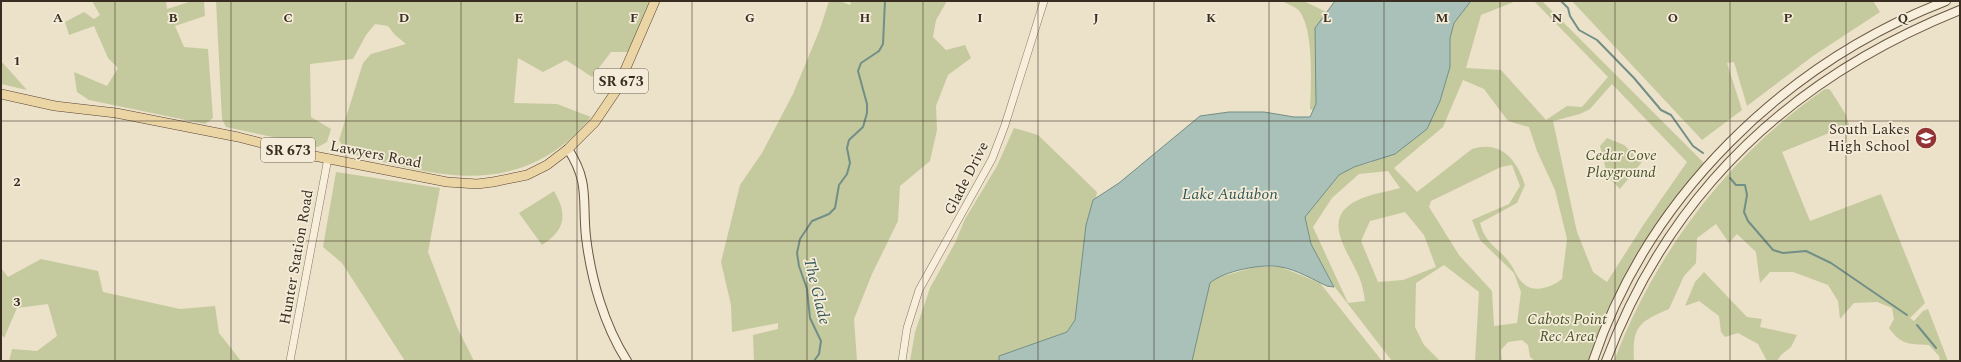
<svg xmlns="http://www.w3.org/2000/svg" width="1961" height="362" font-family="Spectral,serif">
<rect width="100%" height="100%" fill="#ece1c9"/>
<path fill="#c5ca9e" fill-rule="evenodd" d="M92,1h74l1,8 25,-8h12l1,15 -30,10 9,21 24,2 5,69 -8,6 -116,-24 -12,-8 -3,-20 33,14 11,-18 -10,-10 -14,-32 -25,9 -4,-13 19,-10 10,7 6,-4z
M216,1h434l-22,51h-17l-19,25 -26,-17 -23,12 -25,-14 -4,45 43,1 34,13c-7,8 -15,17 -23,24 -71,58 -143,30 -222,12l-7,-13 24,-77 8,-9 35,-10 -11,-9 -7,-9 -13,-2 -9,11 -13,24 -43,5 1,53 20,12 -4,13 -9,5 -92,-20 -4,-8z
M829,1h11l10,4 1,-4h96l-11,19 -3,17 13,13 19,-5 6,13 -23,17 -12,31 1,24 -7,31 -30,25 -2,35 -26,53 -18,45 3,42h-103l-1,-26 25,-6v-6l-46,9 -1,-27 -10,-43 19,-77 22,-32 31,-59 27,-65z
M1282,1h22l24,12 -8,100 -10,-4c1,-24 4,-77 -10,-97 -3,-5 -13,-8 -18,-11z
M1471,1h45l-35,14 -15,53 35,2 45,50 21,-14 15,1 26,-30 -74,-76h8l162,162c-56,62 -86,120 -115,198h-54l-5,-4 -2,-12 -6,-5 -14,2 -7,8 1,11h-27l4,-69 -35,-27 -28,18 -1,44 9,18 16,16h-48l-58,-75 -23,-42 -6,-27 34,-42 15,-8 16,-4 57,-34 13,-28 10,-34v-29l4,-15zM1463,80l21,9 24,32 21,6 8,24 18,39 12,49 -5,40c-10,8 -28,15 -39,4 -6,-5 -9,-15 -14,-21 -12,-16 -23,-17 -29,-39l37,-20 8,-18c-8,-25 -24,-45 -53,-36l-55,43 -23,-24 49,-41zM1612,84l75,78 -43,62 -37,58 -14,-10 -16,-40 -24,-111 27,-7 10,-5zM1512,165l8,21 -11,18 -37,16 8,20 34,33 7,19 -4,31 -23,3 -2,-35 -33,-36 -30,-48 2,-6 70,-34zM1388,171l12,17c-14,4 -30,6 -42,12 -41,19 -6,55 3,82 2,6 3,13 4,19l-17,2 -35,-76 19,-29 27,-24zM1405,212l19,23 12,32 -33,13 -25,2 -17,-41 9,-20z
M1572,1h301l7,11 -67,44 -66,50 -13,-44 -7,1 15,47 -40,30z
M1,61l26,29 -26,-6z
M1825,89h4l2,2 15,24 3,10 -67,27 28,69 71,-27 44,109 -15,15 4,3 9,-10 5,-2 20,52h-8l-1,-5 -10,-11c-20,-1 -28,0 -40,-17l5,-9 -2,-11 -15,-6 -23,1 -14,16 -2,-18 -10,-16 -35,-13h-23l-10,11 -4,-31 -19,-18 -8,9 -13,-19 -19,14 -1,25 -12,13 -15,33c-30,13 -37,17 -35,52h-20c41,-108 115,-206 211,-272z
M1014,128l24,7 59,57 -1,6 -3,2 -7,25 -11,95 -8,12 -68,24v5h-89l5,-29 15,-44 25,-45 10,-24 32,-53z
M1607,138l17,7 18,17 -22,27 -12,-12 -8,-31z
M336,172l104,16 -12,64 29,75 17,34h-69l-63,-98 -19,-16z
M554,191c14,24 11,39 -12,54l-23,-32z
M41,259l57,12 5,21 77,17 35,-3 4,27 22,28h-232l3,-12 25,2 20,-15 -9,-32 -31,4 -13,30 -3,-4v-66l7,9z
M1255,267h26l39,16 62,78h-190l18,-78 6,-5z
M1704,272l43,45 15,2 -2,8 37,8 -6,12 -10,8 -4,6h-10l-9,-17 -20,-11 -13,4 -4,-5 -2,-16 -20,-15 -14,5 10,-24z"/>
<path fill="#aac1ba" stroke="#718f87" d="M1335,1h136l-17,22 -4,15v29l-10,34 -13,28 -32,25 -41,13 -15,8 -34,42 6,27 23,43 -7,-1c-13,-6 -32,-17 -46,-19 -18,-4 -58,4 -71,16l-18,78h-193v-5l68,-24 8,-12 11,-95 7,-25 26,-17 81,-67 29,-4h35l30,5h16l6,-13 -1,-76z"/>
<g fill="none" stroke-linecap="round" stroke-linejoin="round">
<path stroke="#718f87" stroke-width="2" d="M1561,1l7,7 2,8 9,14 18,10 37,38 27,32 10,5 22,31 10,7
M1730,178l6,7h9l2,10 -3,17 4,9 25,29 10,3 23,-2 25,12 76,52
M1917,325l19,23
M814,361l5,-7 2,-13 -11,-23 -3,-29 -8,-23 -2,-13 3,-14 12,-18 17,-7 6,-6 4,-23 8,-11 3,-11 -3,-15 2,-8 14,-13 4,-14v-9l-9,-33 3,-8 18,-12 4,-7 2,-43"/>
<g stroke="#88745f" stroke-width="8">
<path id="tertiary" d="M290,361l38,-203
M902,361l5,-33 12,-38 73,-131 13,-34 39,-124"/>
</g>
<g stroke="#6a5542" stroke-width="10">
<path id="secondary" d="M568,149c22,34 14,51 18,88 5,42 18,88 41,124
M1593,361c55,-165 192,-298 353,-360
M1606,361c64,-170 187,-284 354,-351"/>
</g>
<g stroke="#564333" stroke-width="10">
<path id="primary" d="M1,94l54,12 61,7 122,24 71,18 138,27 30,2 16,-2 34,-7 20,-10 21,-16 27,-27 21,-31 39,-90"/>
</g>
<use href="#tertiary" stroke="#f7efdc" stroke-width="7"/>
<use href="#secondary" stroke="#f7efdc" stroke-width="8"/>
<use href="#primary" stroke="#ecd5a5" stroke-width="9"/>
</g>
<path fill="none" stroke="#392d21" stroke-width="1" stroke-opacity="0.55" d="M115,1v360M231,1v360M346,1v360M461,1v360M577,1v360M692,1v360M807,1v360M923,1v360M1038,1v360M1154,1v360M1269,1v360M1384,1v360M1500,1v360M1615,1v360M1730,1v360M1846,1v360M1,121h1959M1,241h1959"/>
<defs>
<g id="school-disc" transform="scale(1.15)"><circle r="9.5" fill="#933335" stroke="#f4ecd9"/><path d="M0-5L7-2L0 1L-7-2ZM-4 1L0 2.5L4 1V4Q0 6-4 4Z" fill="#fff"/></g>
</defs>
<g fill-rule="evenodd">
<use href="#school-disc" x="1926" y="138"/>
</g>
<g text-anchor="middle" stroke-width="3.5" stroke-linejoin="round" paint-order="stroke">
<g fill="#f4ecd9" stroke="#716658" stroke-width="1">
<rect x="594" y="69" width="54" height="24" rx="3"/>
<rect x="261" y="138" width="54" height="24" rx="3"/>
</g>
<g font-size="14" font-weight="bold" fill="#392d21">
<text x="621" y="86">SR 673</text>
<text x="288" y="155">SR 673</text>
</g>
<g font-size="15" fill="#392d21" stroke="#f4ecd9" text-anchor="end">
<text x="1910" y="134">South Lakes<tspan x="1910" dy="17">High School</tspan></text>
</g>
<g font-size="15" fill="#392d21" stroke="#f4ecd9">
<text transform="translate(376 154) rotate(11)" y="5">Lawyers Road</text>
<text transform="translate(966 178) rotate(-63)" y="5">Glade Drive</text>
<text transform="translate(296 257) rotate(-80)" y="5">Hunter Station Road</text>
</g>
<g font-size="15" font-style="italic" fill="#4a5429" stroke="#f4ecd9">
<text x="1621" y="160">Cedar Cove<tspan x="1621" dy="17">Playground</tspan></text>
<text x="1567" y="324">Cabots Point<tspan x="1567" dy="17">Rec Area</tspan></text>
</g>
<g font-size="16" font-style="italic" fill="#325855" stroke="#f4ecd9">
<text x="1230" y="199">Lake Audubon</text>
<text transform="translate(818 291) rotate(76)" y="6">The Glade</text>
</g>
</g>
<g font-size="13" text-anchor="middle" font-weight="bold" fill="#392d21" stroke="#f4ecd9" stroke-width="3.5" stroke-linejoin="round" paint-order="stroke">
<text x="58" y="22">A</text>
<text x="173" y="22">B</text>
<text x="288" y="22">C</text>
<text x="404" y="22">D</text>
<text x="519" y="22">E</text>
<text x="634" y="22">F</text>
<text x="750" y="22">G</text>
<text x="865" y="22">H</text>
<text x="980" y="22">I</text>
<text x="1096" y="22">J</text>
<text x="1211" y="22">K</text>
<text x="1327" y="22">L</text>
<text x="1442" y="22">M</text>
<text x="1557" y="22">N</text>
<text x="1673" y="22">O</text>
<text x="1788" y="22">P</text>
<text x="1903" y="22">Q</text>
<text x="17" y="65">1</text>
<text x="17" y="186">2</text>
<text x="17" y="306">3</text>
</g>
<rect width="1961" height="362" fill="none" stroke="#392d21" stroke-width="4"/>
</svg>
